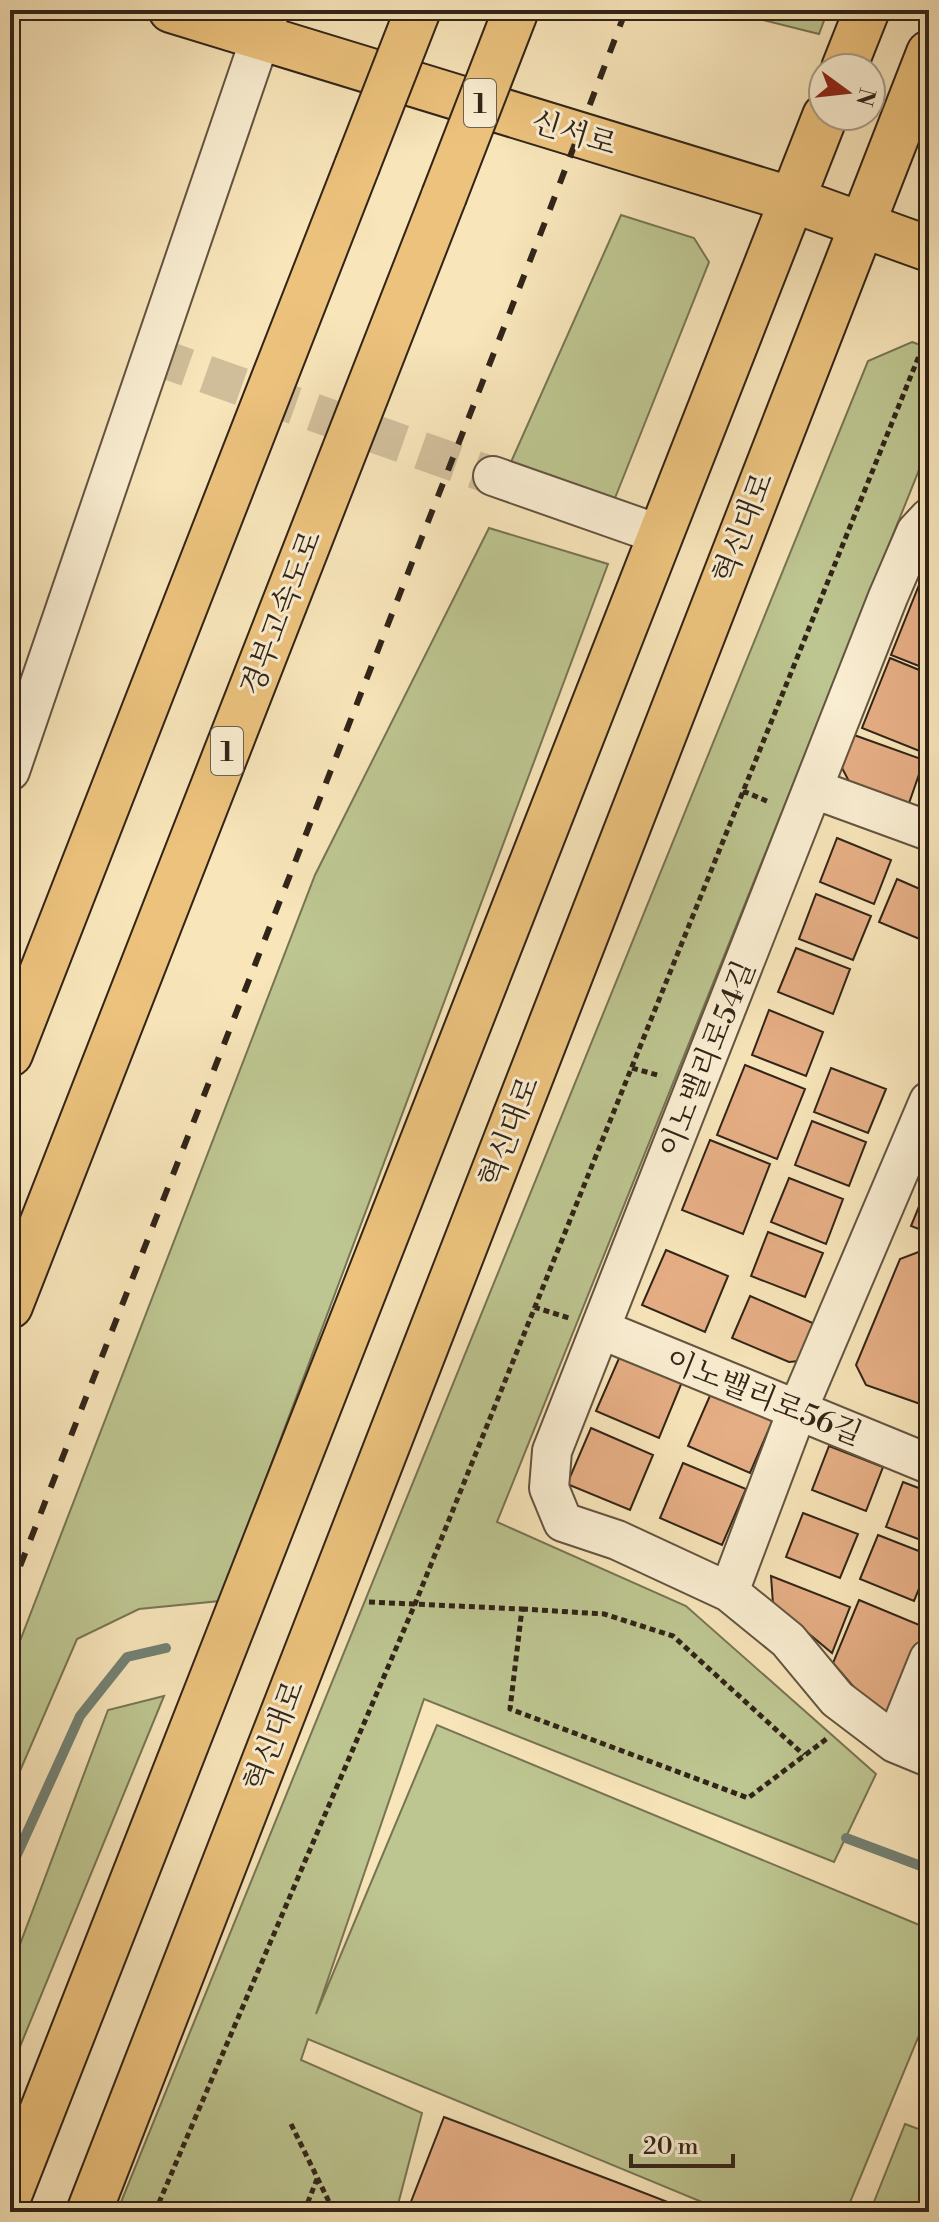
<svg xmlns="http://www.w3.org/2000/svg" width="939" height="2222" font-family="'Libre Bodoni','Noto Serif KR',serif">
<rect width="100%" height="100%" fill="#f8e5ba"/>
<filter id="stains"><feTurbulence type="fractalNoise" baseFrequency=".0025" numOctaves="4"/><feColorMatrix values="0 0 0 0 .2 0 0 0 0 .09 0 0 0 0 .02 0 0 0 .5 -.17"/></filter>
<radialGradient id="worn" r=".72"><stop offset=".6" stop-color="#630" stop-opacity="0"/><stop offset="1" stop-color="#630" stop-opacity=".3"/></radialGradient>
<path fill="#bdc590" stroke="#777454" stroke-width="2" d="M723,10h105l-9,24z
M621,215l73,23 15,24 -96,241 -102,-41z
M912,342l17,6v97l-432,1077 189,84 190,168 -42,88 -410,-163 -108,315 121,-289 492,204v82l-83,201h-120l-418,-173 -7,21 121,53 -26,99h-279l751,-1851z
M489,528l119,36 -388,1037 -81,8 -62,30 -67,155v-127l305,-792z
M164,1696l-154,375v-122l9,-2 89,-237z
M905,2124l24,9v79h-59z"/>
<g fill="none" stroke-linecap="round" stroke-linejoin="round">
<path stroke="#728174" stroke-width="10" d="M846,1838l83,31
M10,1870l70,-154 47,-59 39,-9"/>
</g>
<path fill="#e6ae85" stroke="#312418" stroke-width="2" d="M919,585l10,4v81l-38,-15z
M890,658l39,16v61l-7,17 -60,-24z
M854,735l70,25 -17,49 -54,-20 -11,-21z
M837,838l54,22 -17,44 -54,-22z
M897,879l32,14v50l-50,-21z
M816,894l55,22 -18,44 -54,-21z
M796,948l54,21 -17,45 -55,-22z
M769,1010l54,22 -17,44 -54,-21z
M745,1065l60,24 -28,70 -60,-24z
M831,1068l55,21 -18,44 -54,-21z
M812,1121l54,21 -17,44 -54,-21z
M710,1140l60,24 -27,70 -61,-24z
M789,1178l54,21 -17,45 -55,-22z
M929,1182v51l-18,-7z
M768,1232l55,21 -18,44 -54,-21z
M929,1248v159l-63,-22 -10,-20 44,-106z
M666,1250l62,26 -23,56 -63,-27z
M750,1296l65,28 -16,37 -10,1 -57,-24z
M620,1356l62,26 -23,56 -63,-27z
M712,1391l62,26 -24,56 -62,-27z
M591,1428l62,27 -23,55 -63,-26z
M829,1446l54,21 -17,44 -54,-21z
M683,1463l63,26 -24,56 -62,-27z
M903,1482l26,10v51l-43,-16z
M803,1513l55,21 -18,44 -54,-21z
M878,1535l51,20v9l-15,37 -54,-22z
M771,1576l79,31 -18,46 -59,-49z
M859,1600l70,29 -36,86 -23,-9 -37,-43z
M444,2117l172,65 62,24 -3,6h-268z"/>
<g fill="none" stroke-linecap="round" stroke-linejoin="round">
<path stroke="#d0be9a" stroke-width="38" stroke-dasharray="38 19" stroke-linecap="butt" d="M152,355l341,121"/>
<g stroke="#635440" stroke-width="42">
<path id="minor" d="M493,476l168,59
M929,518l-13,14 -28,65 -336,854 -3,37 14,34 54,18 112,52 59,48 49,59 58,44 34,14
M10,771l260,-761
M814,789l115,42
M600,1329l329,135
M729,1592l68,-181 132,-310
M895,1743l34,-84"/>
</g>
<g stroke="#312418" stroke-width="48">
<path id="major" d="M171,10l622,190 136,49
M844,68l23,-58
M10,2193l815,-2077
M89,2212l840,-2159"/>
</g>
<g stroke="#312418" stroke-width="48">
<path id="highway" d="M10,1054l347,-888
M10,1306l434,-1110"/>
</g>
<path stroke="#312418" stroke-width="5" stroke-dasharray="6 4" stroke-linecap="butt" d="M743,791l26,11
M632,1068l29,8
M534,1307l35,11
M369,1602l153,7 -12,100 238,89 81,-61
M522,1609l82,5 69,22 131,119
M291,2124l43,88
M155,2212l260,-608 512,-1268 2,1
M304,2212l13,-33"/>
<use href="#minor" stroke="#faeed2" stroke-width="38"/>
<use href="#major" stroke="#ecc27d" stroke-width="44"/>
<use href="#highway" stroke="#ecc27d" stroke-width="44"/>
<path stroke="#312418" stroke-width="6" stroke-dasharray="14 14" stroke-linecap="butt" d="M10,1592l537,-1375 79,-207"/>
<g stroke="#312418" stroke-width="48" stroke-linecap="butt">
<path id="highway-bridge" d="M357,166l61,-156
M444,196l72,-186"/>
</g>
<use href="#highway-bridge" stroke="#ecc27d" stroke-width="44"/>
</g>
<g text-anchor="middle" stroke-width="6" stroke-linejoin="round" paint-order="stroke">
<g fill="#faeed2" stroke="#6d6150" stroke-width="2">
<rect x="464" y="79" width="32" height="48" rx="6"/>
<rect x="211" y="727" width="32" height="48" rx="6"/>
</g>
<g font-size="28" font-weight="bold" fill="#312418">
<text x="480" y="113">1</text>
<text x="227" y="761">1</text>
</g>
<g font-size="30" fill="#312418" stroke="#faeed2">
<text transform="translate(574 133) rotate(17)" y="10">신서로</text>
<text transform="translate(743 528) rotate(-69)" y="10">혁신대로</text>
<text transform="translate(281 613) rotate(-69)" y="10">경부고속도로</text>
<text transform="translate(707 1059) rotate(-68)" y="10">이노밸리로54길</text>
<text transform="translate(509 1132) rotate(-69)" y="10">혁신대로</text>
<text transform="translate(764 1397) rotate(22)" y="10">이노밸리로56길</text>
<text transform="translate(274 1736) rotate(-69)" y="10">혁신대로</text>
</g>
</g>
<rect width="939" height="2222" fill="none" stroke="#f8e5ba" stroke-width="40"/>
<rect x="12" y="12" width="915" height="2198" fill="none" stroke="#312418" stroke-width="4"/>
<rect x="20" y="20" width="899" height="2182" fill="none" stroke="#312418" stroke-width="2"/>
<g transform="translate(847 92) rotate(105)"><circle r="38" fill="#faeed2" stroke="#aa9d88" stroke-width="2"/>
<path d="M0-6L14 30L0 20L-14 30Z" fill="#8f2418"/>
<text y="-12" font-size="22" font-weight="bold" text-anchor="middle" fill="#312418">N</text>
</g>
<path d="M631 2154v12h102v-12" fill="none" stroke="#312418" stroke-width="4"/>
<text x="643" y="2154" font-size="24" fill="#312418" stroke="#faeed2" stroke-width="6" paint-order="stroke">20 m</text>
<rect width="100%" height="100%" filter="url(#stains)"/>
<rect width="100%" height="100%" fill="url(#worn)"/>
</svg>
